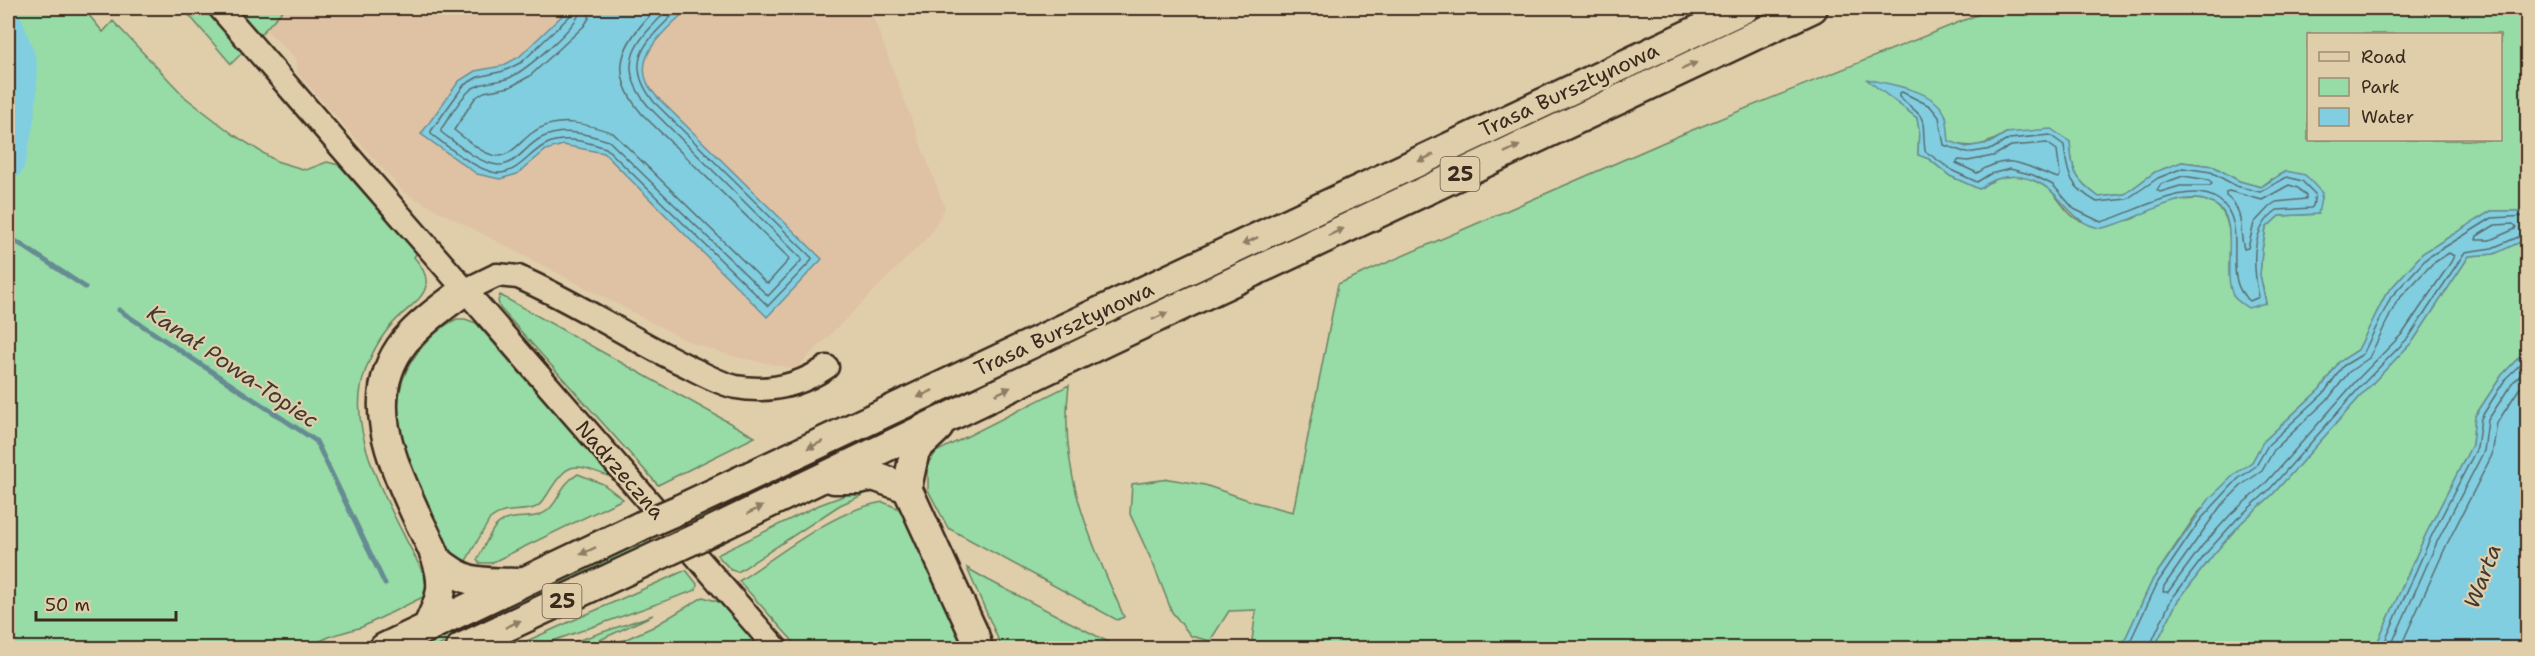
<svg xmlns="http://www.w3.org/2000/svg" width="2535" height="656" font-family="'Shantell Sans',sans-serif">
<rect width="100%" height="100%" fill="#e0ceab"/>
<filter id="ink" filterUnits="userSpaceOnUse"><feTurbulence type="fractalNoise" baseFrequency=".0167" numOctaves="2"/><feDisplacementMap in="SourceGraphic" scale="12" xChannelSelector="R" yChannelSelector="G"/><feConvolveMatrix kernelMatrix="1 2 1 2 8 2 1 2 1" color-interpolation-filters="sRGB"/></filter>
<g filter="url(#ink)">
<path fill="#dfc2a4" d="M183,8h687l75,200 -16,28 -133,133 -61,-12 -44,-14 -287,-150 -107,-120 -2,-15 -29,-28 -35,34z"/>
<path fill="#97dba6" stroke="#698262" stroke-width="1.5" fill-rule="evenodd" d="M8,8h75l20,24 10,-11 73,77 48,37 42,26 30,9 21,-8 12,3 78,88 -3,4c32,37 -6,45 -26,72 -13,16 -23,38 -27,58 -11,60 38,135 63,188l2,10 -3,12 -61,30 -31,9 -26,12h-297z
M183,8h25l36,43 -13,13z
M230,8h55l-28,30z
M1994,8h533v203h-36l-68,42 -37,41 -28,56 -19,12 -19,27 -57,53 -11,20 -17,12 -39,41 -43,64 -32,69h-870l5,-38 -27,1 -19,30 -19,-5 -19,-24 -18,-46 -24,-52 2,-30 37,-5 36,6 49,17 39,10 45,-228 347,-151zM2308,34h192v106h-192zM1868,80l78,36 2,26c23,7 38,4 58,-9l64,9c2,29 4,37 29,55l26,-3 30,-22 27,-10 31,4 26,15 22,6 11,-8 46,35 -39,2 -13,12 -4,22 -2,25 6,28 -36,-27c-1,-16 2,-35 -2,-50 -7,-37 -50,-28 -76,-18 -7,3 -13,8 -20,11 -11,4 -33,4 -45,3 -18,-1 -26,-22 -37,-32 -23,-18 -49,-18 -71,-1l-29,-13 -21,-17 -11,-5 1,-25 -2,-11z
M2525,239h2v110l-25,26 -27,41 -3,29 -46,89 -51,114h-221l23,-46 36,-47 28,-32 32,-29 92,-103 48,-50 56,-85 25,-2z
M500,295l255,142 -97,48 -158,-177 -2,-7z
M457,319h8l11,4 135,154c-37,-13 -41,-19 -64,18 -3,5 -7,11 -13,13 -16,5 -30,-1 -44,11l-27,47c-18,-15 -25,-38 -35,-58 -24,-50 -48,-108 -10,-156 11,-14 23,-26 39,-33z
M1069,385c-11,89 21,152 55,232l-7,3 -169,-92 -20,-38v-26l8,-12z
M865,440l-24,15 -143,68 -7,-7 148,-68z
M578,474l25,10 20,15 -132,64h-12l-2,-3c6,-10 11,-24 18,-33 13,-16 39,-4 53,-17 14,-12 10,-24 30,-36z
M870,486l16,5 -19,2 -27,12 -102,67 -7,-2 -14,-15 102,-50z
M883,502l19,8 58,125 3,13h-164l-60,-67c40,-26 97,-72 144,-79z
M648,536l7,8 -221,104h-23z
M967,568l21,12 132,68h-118z
M686,570l11,14 -1,6 -163,58h-22z
M703,597l16,5 41,46h-154l47,-21z
M653,615l-70,33h-27z"/>
<path fill="#82cee1" stroke="#668c93" stroke-width="1.5" d="M570,8h119c-19,18 -55,45 -42,74 2,6 7,11 11,16l164,161 -55,58 -163,-164 -41,-8 -17,5 -29,24 -17,5 -23,-5 -56,-40 38,-53 16,-10 27,-5 17,-9z
M1866,79c23,5 72,11 80,38 2,8 2,17 3,24l17,6 24,-4 16,-10 45,-4 19,13c2,29 4,37 29,55l26,-3 30,-22 27,-10 31,4 26,15 22,6 25,-16 19,4 17,18 -4,21 -39,2 -13,12 -4,22 -2,25 6,28 -18,5c-4,-3 -11,-7 -14,-11 -13,-21 5,-72 -14,-89 -30,-25 -73,7 -103,16 -5,1 -12,4 -17,4 -25,-4 -33,-24 -50,-38 -23,-18 -49,-18 -71,-1l-29,-13 -21,-17 -11,-4 1,-26 -2,-11z
M2491,211h36v28l-33,15 -25,2 -56,85 -48,50 -92,103 -32,29 -28,32 -36,47 -23,46h-33l32,-69 57,-81 25,-24 17,-12 11,-20 57,-53 19,-27 19,-12 28,-56 37,-41z
M2527,349v299h-152l51,-114 46,-89 3,-29 27,-41z"/>
<g fill="none" stroke-linecap="round" stroke-linejoin="round">
<path stroke="#576c6c" stroke-width="1.5" d="M574,8l-2,6 -50,48 -18,9 -26,6 -14,8 -33,46v3c16,12 48,39 69,39 18,-1 29,-19 43,-27 19,-12 43,-4 63,2l162,158 43,-45 1,-3 -158,-156c-34,-43 -5,-63 26,-94
M581,8c-1,17 -55,62 -72,70 -13,5 -28,3 -40,13 -11,10 -19,26 -28,38v3c16,12 37,31 57,33 18,1 28,-20 43,-27 22,-11 46,-4 68,3l159,155 33,-35v-3l-152,-151c-36,-43 -13,-66 21,-99
M590,8l-1,10 -5,8 -54,50 -20,11 -26,5 -9,6 -21,32c12,9 29,25 44,26 13,0 24,-16 34,-23 24,-18 56,-9 81,0l152,149 3,1 20,-22 1,-3 -147,-144c-36,-43 -20,-71 15,-106
M1902,92l28,14 9,11 5,28 23,8 25,-4 17,-10 41,-4 14,10c3,30 6,42 33,57l30,-3 31,-21 25,-10 28,4 25,14 24,6 27,-15 15,4 13,13 -2,12 -2,2 -34,2c-28,20 -24,57 -18,87l-9,4c-32,-23 2,-76 -31,-101 -30,-22 -85,13 -118,22l-27,-13 -21,-24 -20,-10 -23,-6 -20,5 -13,8 -24,-11 -28,-20c-4,-37 5,-29 -26,-54v-4z
M2047,143l10,7 3,25 -2,3c-33,-10 -45,-28 -81,-5l-21,-10 3,-3 9,1 25,-5 18,-10z
M2183,176l26,4 3,4 -3,2h-29l-20,6 -3,-2 4,-6z
M2289,185l9,3 8,8v3l-30,3 -6,4 -16,17 -6,25 -4,1c-6,-20 2,-38 -18,-53v-4l3,-1 33,9z
M2513,224l3,2 -1,3 -25,11h-14l1,-4 18,-11z
M2449,253l5,3 -3,6 -48,71 -47,48 -92,104 -33,29 -29,32 -34,46h-5l1,-6 56,-79 23,-23 19,-13 12,-21 55,-52 20,-26 20,-14 28,-57 35,-37z
M2127,648l31,-66 43,-63 37,-40 18,-13 12,-21 56,-52 19,-27 20,-12 28,-57 36,-39 65,-40 36,-2
M2149,648l22,-48 37,-49 29,-32 32,-29 92,-104 48,-49 56,-85 27,-4 36,-15
M2382,648l49,-111 46,-89 4,-30 25,-40 22,-21
M2390,648l48,-108 46,-89 4,-31 24,-37 16,-15
M2400,648l47,-104 45,-89 5,-32 22,-34 9,-9"/>
<path stroke="#668c93" stroke-width="5" d="M8,236l77,51
M119,310l197,131 69,143"/>
<path stroke="#82cee1" stroke-width="33" d="M8,28c3,12 10,24 12,36 3,33 -4,67 -12,99"/>
<g stroke="#3b2a1e" stroke-width="27">
<path id="minor" d="M220,8l556,640
M464,291l33,-16 21,2c56,24 108,59 163,86 17,8 36,20 55,24 34,6 63,-1 91,-20"/>
</g>
<g stroke="#3b2a1e" stroke-width="33">
<path id="major" d="M938,428l-23,22 -8,38 67,146 4,14
M834,479h24l15,-3 34,12
M680,509l1065,-501
M703,535l404,-194 706,-333
M437,560c31,26 42,21 79,23
M427,628c5,-12 13,-25 14,-39 2,-24 -12,-47 -22,-68 -26,-57 -59,-124 -14,-180 17,-20 39,-35 59,-50
M384,648l257,-122
M461,648l203,-95"/>
</g>
<use href="#minor" stroke="#e0ceab" stroke-width="22"/>
<use href="#major" stroke="#e0ceab" stroke-width="28"/>
<g stroke="#3b2a1e" stroke-width="33" stroke-linecap="butt">
<path id="major-bridge" d="M641,526l39,-17
M664,553l39,-18"/>
</g>
<use href="#major-bridge" stroke="#e0ceab" stroke-width="28"/>
</g>
<defs><path id="oneway-solid" d="M-6-.8H1V-3.2L6.5 0L1 3.2V.8H-6Z" transform="scale(1.5)"/></defs>
<g fill="#8e7c64">
<use href="#oneway-solid" transform="translate(1689 66) rotate(-25)"/>
<use href="#oneway-solid" transform="translate(1512 149) rotate(-25)"/>
<use href="#oneway-solid" transform="translate(1426 158) rotate(155)"/>
<use href="#oneway-solid" transform="translate(1336 232) rotate(-25)"/>
<use href="#oneway-solid" transform="translate(1250 241) rotate(155)"/>
<use href="#oneway-solid" transform="translate(1160 316) rotate(-25)"/>
<use href="#oneway-solid" transform="translate(1003 391) rotate(-26)"/>
<use href="#oneway-solid" transform="translate(925 394) rotate(155)"/>
<use href="#oneway-solid" transform="translate(815 445) rotate(155)"/>
<use href="#oneway-solid" transform="translate(755 510) rotate(-26)"/>
<use href="#oneway-solid" transform="translate(588 551) rotate(155)"/>
<use href="#oneway-solid" transform="translate(513 624) rotate(-25)"/>
</g>
</g>
<g text-anchor="middle" stroke-width="4.5" stroke-linejoin="round" paint-order="stroke">
<g fill="#e0ceab" stroke="#6c5b48" stroke-width="1.5">
<rect x="1440.5" y="157" width="39" height="34" rx="4.5"/>
<rect x="542.5" y="584" width="39" height="34" rx="4.5"/>
</g>
<g font-size="20" font-weight="bold" fill="#3b2a1e">
<text x="1460" y="181">25</text>
<text x="562" y="608">25</text>
</g>
<g font-size="21" fill="#3b2a1e" stroke="#e0ceab">
<text transform="translate(1569 90) rotate(-25)" y="7">Trasa Bursztynowa</text>
<text transform="translate(1064 329) rotate(-25)" y="7">Trasa Bursztynowa</text>
<text transform="translate(620 470) rotate(49)" y="7">Nadrzeczna</text>
</g>
<g font-size="22" font-style="italic" fill="#423a32" stroke="#e0ceab">
<text transform="translate(233 366) rotate(34)" y="8">Kanał Powa-Topiec</text>
<text transform="translate(2482 576) rotate(-69)" y="8">Warta</text>
</g>
</g>
<rect width="2535" height="656" fill="none" stroke="#e0ceab" stroke-width="30"/>
<rect x="15" y="15" width="2505" height="626" fill="none" stroke="#3b2a1e" stroke-width="2" filter="url(#ink)"/>
<rect x="2307" y="33" width="195" height="108" fill="#e0ceab" stroke="#9e8c73" stroke-width="1.5"/>
<rect x="2319" y="52" width="30" height="9" fill="#e0ceab" stroke="#9e8c73" stroke-width="1.5"/>
<text x="2361" y="63" font-size="18" fill="#3b2a1e">Road</text>
<rect x="2319" y="78" width="30" height="18" fill="#97dba6" stroke="#9e8c73" stroke-width="1.5"/>
<text x="2361" y="93" font-size="18" fill="#3b2a1e">Park</text>
<rect x="2319" y="108" width="30" height="18" fill="#82cee1" stroke="#9e8c73" stroke-width="1.5"/>
<text x="2361" y="123" font-size="18" fill="#3b2a1e">Water</text>
<path d="M36 611v9h140v-9" fill="none" stroke="#3b2a1e" stroke-width="3"/>
<text x="45" y="611" font-size="18" fill="#3b2a1e" stroke="#e0ceab" stroke-width="4.5" paint-order="stroke">50 m</text>
</svg>
